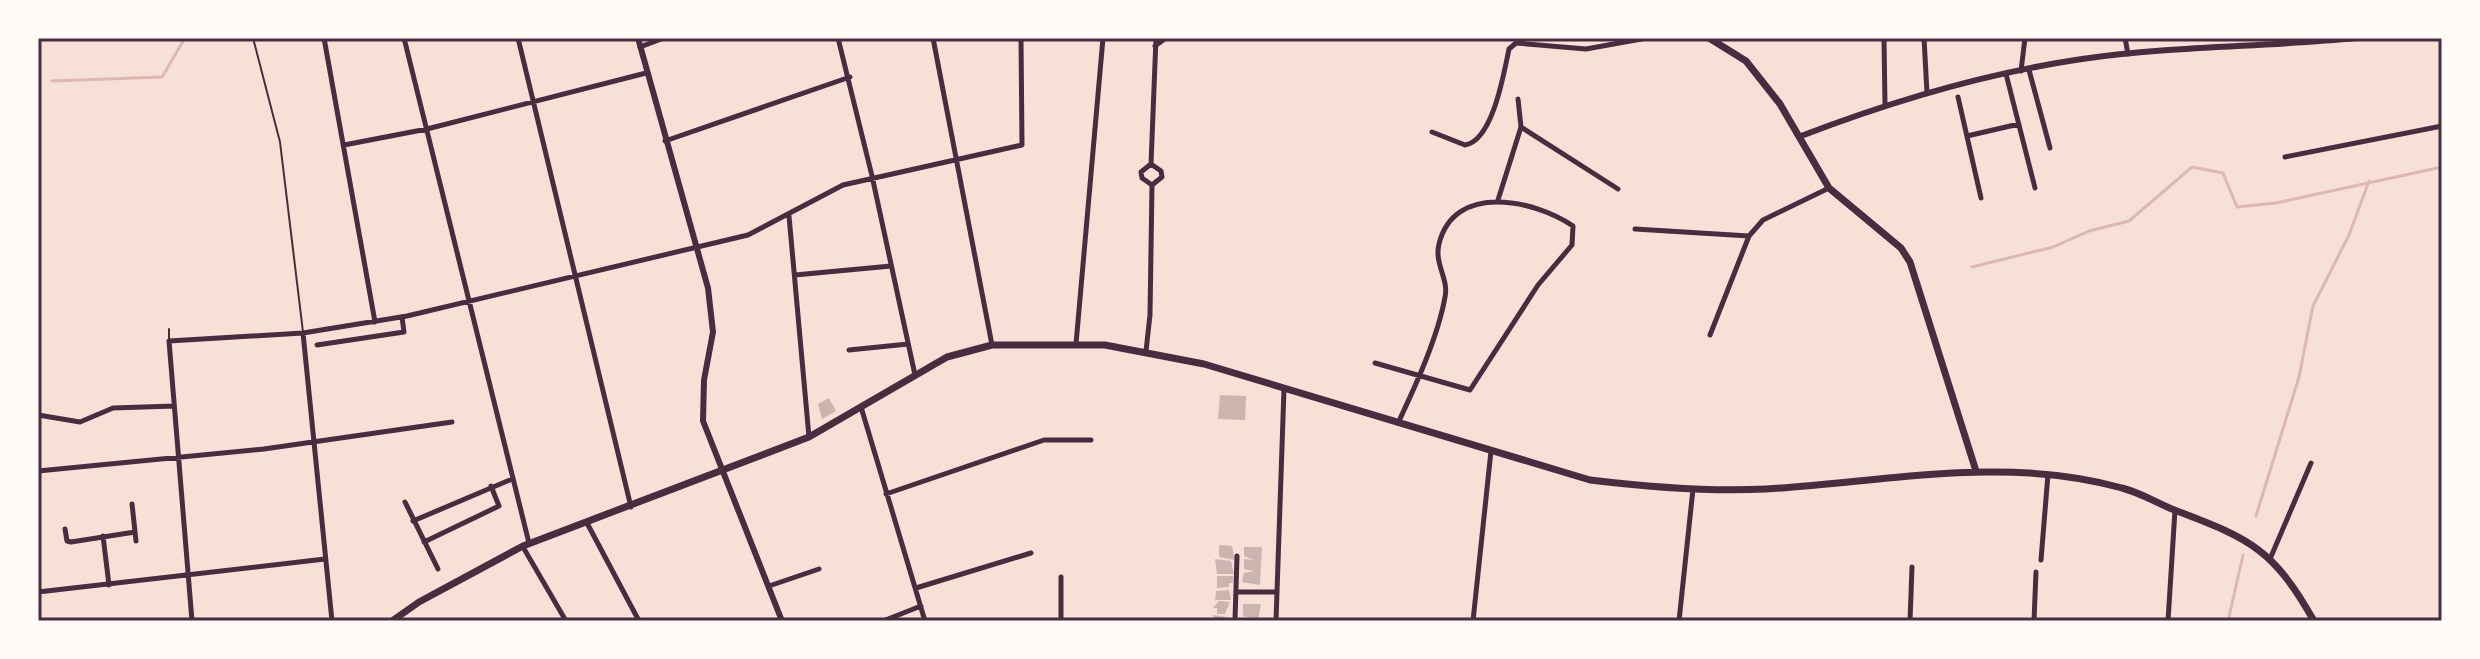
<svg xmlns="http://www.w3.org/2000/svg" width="2480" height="659" font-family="'Asap Condensed',sans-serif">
<rect width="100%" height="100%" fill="#f7e1d7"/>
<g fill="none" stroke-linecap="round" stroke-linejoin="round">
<path stroke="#dcb8b0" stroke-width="3" d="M52,81l110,-4 23,-39
M1972,267l81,-20 36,-16 40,-10 63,-54 31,6 14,34 39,-4 166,-36
M2256,516l43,-139 14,-71 36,-71 20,-54
M2228,621l15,-66"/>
</g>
<path fill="#ccb4b1" d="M1220,395l26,1 -1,24 -27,-1z
M829,398l7,13 -14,8 -4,-15z
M1219,545l13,1 3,14 -16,-3z
M1244,547h18l-2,38 -18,-3 2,-9 10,-2 -10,-2v-10l10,1 -10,-4z
M1215,559l16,2 3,13h-17z
M1217,576h16v7h-4v4l-12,1z
M1229,590l2,10h-16l1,-9z
M1219,601l11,1 -5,12h-8v-6h-4z
M1243,604h18l-3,17h-17v-3h10l-8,-2z
M1213,615l14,2v4l-14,-1z"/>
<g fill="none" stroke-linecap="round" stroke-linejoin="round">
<path stroke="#4a2c40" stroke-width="2" d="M253,38l27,104 23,190
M169,340v-11"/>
<path stroke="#4a2c40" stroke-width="5" d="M324,38l51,284
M404,38l125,505
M518,38l113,469
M838,38l34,138 43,199
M933,38l59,307
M1884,38l1,68
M1924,38l3,55
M2125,38l3,16
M1155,46l11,-8
M640,47l24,-9
M2029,70l21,78
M2021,71l4,-33
M2006,74l29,114
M1958,97l23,101
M1521,127l97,62
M1432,132l33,13c28,-4 39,-73 44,-96l7,-6 70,6 61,-11
M1967,136l52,-12
M665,141l185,-64
M344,145l83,-16 219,-56
M2285,157l157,-31
M1151,164l5,-126
M1151,164l-10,8 1,6 10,7
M1498,200l23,-73 -3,-28
M789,216l20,221
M1635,229l114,7 14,-16 66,-32
M795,275l96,-9
M303,333l29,288
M1710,335l39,-99
M1076,344l27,-306
M317,345l87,-13 -2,-15
M849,350l59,-6
M1146,351l4,-36 2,-130 10,-8 -1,-6 -10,-7
M1375,363l95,27 68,-105 34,-40 1,-19c-38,-26 -119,-44 -134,18 -5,20 10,35 6,53 -7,40 -30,90 -47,126
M861,407l64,214
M38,415l42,7 33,-14 61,-2
M38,471l226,-22 188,-27
M886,494l158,-54h47
M405,502l33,67
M132,504l4,37
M413,521l99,-42
M587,523l52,98
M65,529l2,12 4,1 64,-10
M103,536l6,49
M424,542l75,-36 -8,-20
M523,547l43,74
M2270,559l41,-96
M2041,560l7,-86
M769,586l50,-17
M916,588l115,-35
M38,592l287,-33
M1236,592h41
M1235,620l2,-64
M192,621l-23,-280 134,-8 104,-17 341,-81 95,-50 179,-40 -1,-107
M883,621l38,-15
M1061,621v-44
M1276,621l8,-232
M1473,621l18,-170
M1679,621l14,-132
M1910,621l2,-54
M2034,621l2,-49
M2168,621l7,-111"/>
<path stroke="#4a2c40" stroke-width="6" d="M638,38l70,250 5,44 -9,48 -1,41 79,200
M1801,136c91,-35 185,-63 281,-77 91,-13 183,-12 274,-21"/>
<path stroke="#4a2c40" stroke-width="7" d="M1709,38l37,23 34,43 49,84 72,60 9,14 66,209
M392,621l27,-19 104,-56 286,-109 138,-80 45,-12h113l99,19 386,116c58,7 117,12 176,9 119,-7 238,-34 356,-1 20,5 36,16 55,23 74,28 97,39 137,110"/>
</g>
<rect width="2480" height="659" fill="none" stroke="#fffaf5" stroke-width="80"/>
<rect x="40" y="40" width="2400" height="579" fill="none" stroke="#4a2c40" stroke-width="3"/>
</svg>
